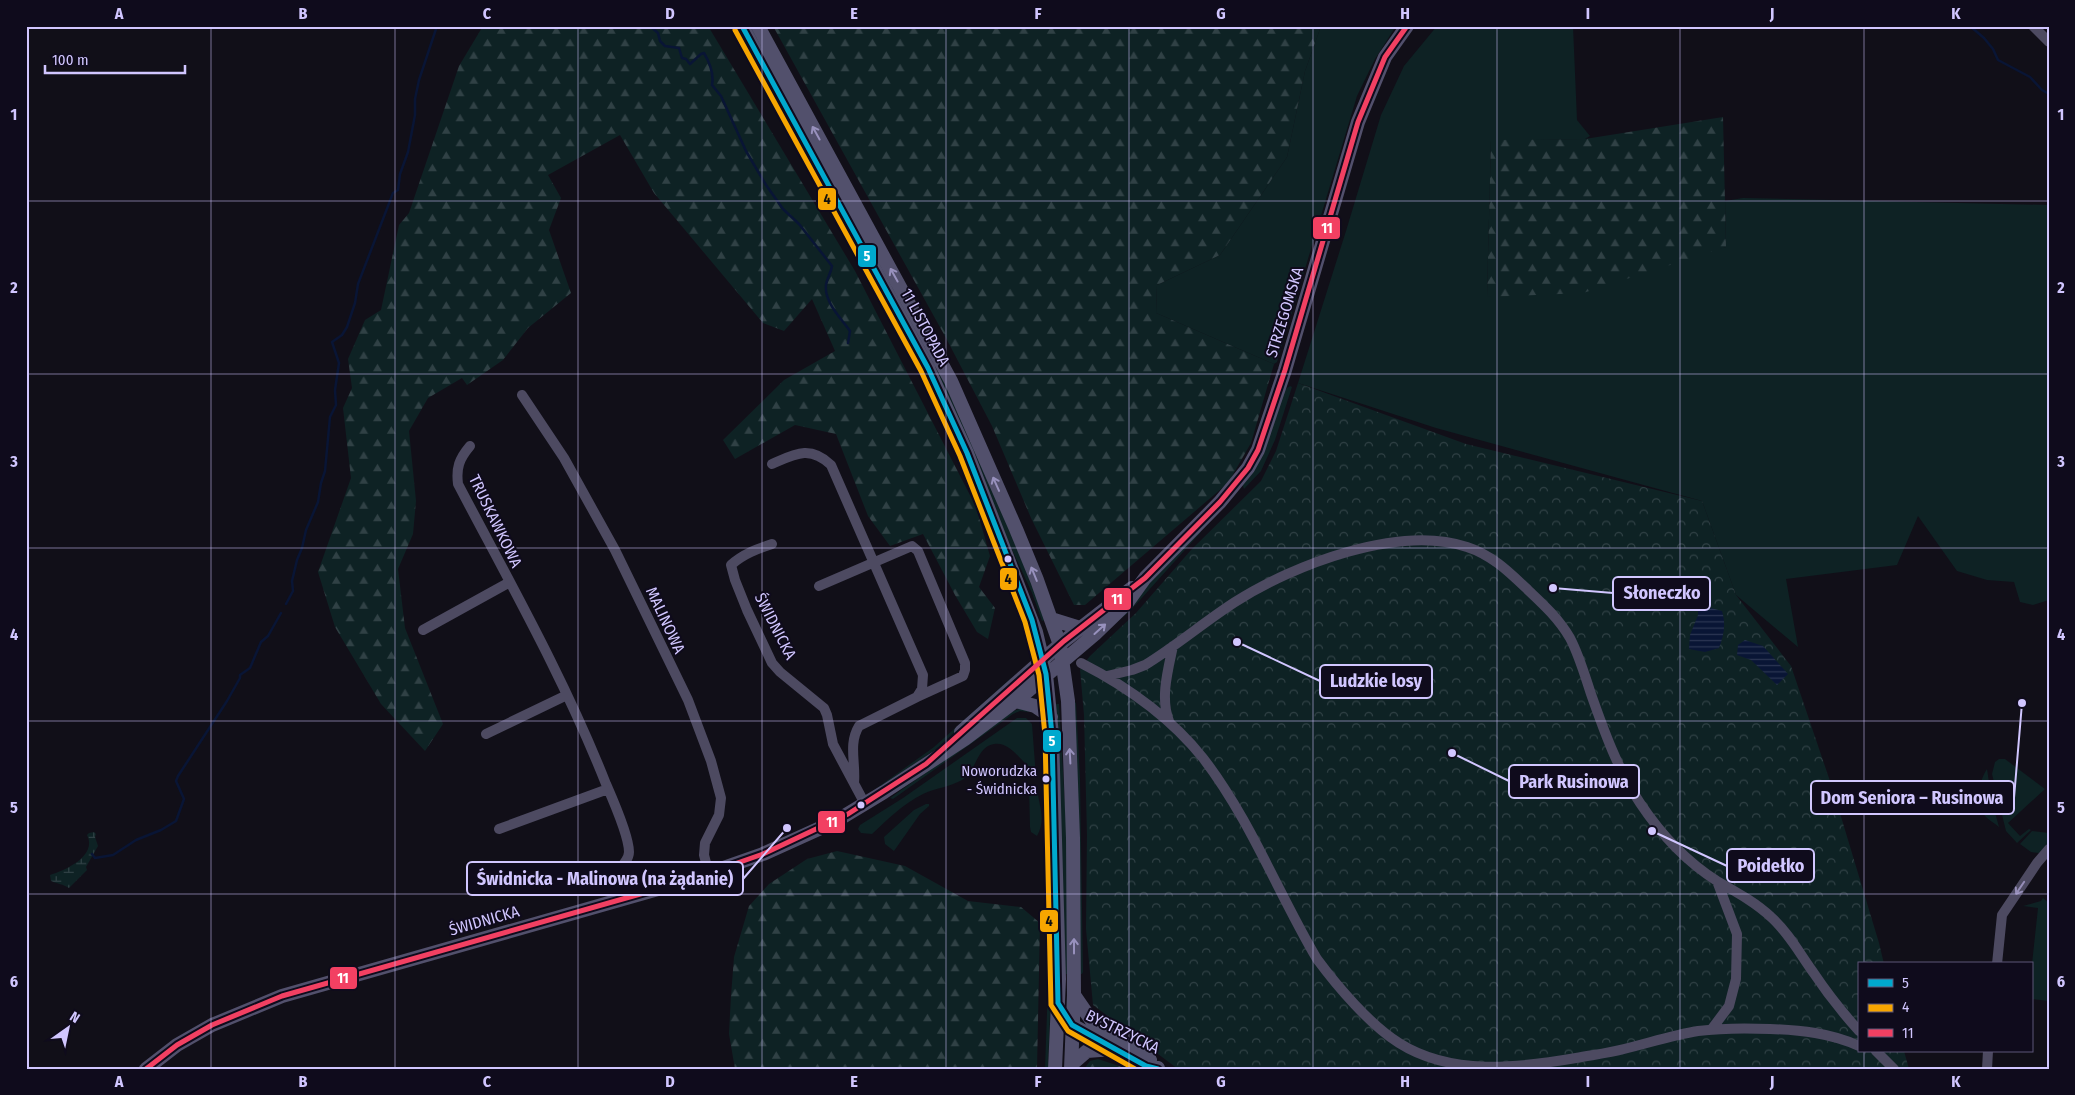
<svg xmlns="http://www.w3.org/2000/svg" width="2075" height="1095" font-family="'Fira Sans Condensed',sans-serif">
<defs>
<pattern id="forest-firs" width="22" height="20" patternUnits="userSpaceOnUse" patternTransform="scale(1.25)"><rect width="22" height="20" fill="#0e2224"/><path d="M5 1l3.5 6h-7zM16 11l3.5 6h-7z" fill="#304145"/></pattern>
<pattern id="wetland-marsh" width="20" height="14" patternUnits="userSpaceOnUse" patternTransform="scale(1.25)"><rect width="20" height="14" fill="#0e2224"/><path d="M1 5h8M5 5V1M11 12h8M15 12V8" fill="none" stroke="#304145"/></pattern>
<pattern id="park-crowns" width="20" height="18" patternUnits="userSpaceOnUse" patternTransform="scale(1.25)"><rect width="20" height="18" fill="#0e2224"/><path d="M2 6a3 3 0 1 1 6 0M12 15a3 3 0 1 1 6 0" fill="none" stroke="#304145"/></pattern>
<pattern id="water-rules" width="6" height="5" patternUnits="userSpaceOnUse" patternTransform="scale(1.25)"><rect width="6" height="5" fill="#091535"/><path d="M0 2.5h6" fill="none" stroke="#2c3653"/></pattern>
</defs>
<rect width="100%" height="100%" fill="#110f18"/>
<path fill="#0e2224" d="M749,26h4l180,331 59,130 54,133 -4,1 -10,-28 -24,-52z
M1321,26h75l-21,33 -18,37 -80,266 -3,2 -118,-51 1,-28 63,-30 67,-98 18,-86z
M1437,26h136l4,94 13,16 -5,3 -94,2 -4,156 239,-50 -1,-46 18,-3 306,7v395l-16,5 -13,-3 -6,-20 -27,-2 -30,-9 -39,-55 -21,49 -111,14 12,68 -62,-52 -34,-94 -266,-73 -138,-45 48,-152 35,-116 23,-49z
M1290,386l2,1 -17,53 -14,31 -17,18 -2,-6 42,-93z
M1195,531l6,1 -70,78 -28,24z
M1011,678h2l-74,69 -56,39 -9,4 60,-43z
M1074,702l2,1 4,75 3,194 -1,2h-3z
M1055,704h4l7,117 3,153h-4z
M1021,708l9,1 -2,3 -8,-1 -7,3 -120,85 -3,-1 121,-86z
M1017,718h9l6,6 4,53h-8v-11c-9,-8 -20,-25 -34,-22 -18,3 -17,27 -32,36 -12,7 -27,8 -39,14 -20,10 -36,26 -51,40l-11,-1 -3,-4 2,-4 43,-27z
M1999,759h6l40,30 -37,34 12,13 9,-7 2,1 -14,13 -11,-12 -14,-57 3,-12z
M1987,769l5,33 7,25c-6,-5 -17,-11 -19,-19 -3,-12 0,-29 7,-39z
M1029,786h8c1,19 10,32 0,50l-6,-4 -1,-5z
M926,804h3v2l-9,8 -26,37 -9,-7 -1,-7 30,-27z
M2032,831l17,2v9l-10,11 -8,-1 -11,-8z
M1044,854l2,5v26l5,21 -1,68 -2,-12v-60l-4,-16z
M2043,898l6,5v98l-18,-2v-26l7,-65 -15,-2 18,-5z
M1051,983l-3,86h-3l3,-85z"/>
<path fill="url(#forest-firs)" d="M483,26h225l147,245 121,236 14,49 -11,31 16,21 -7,31 -11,-7 -22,-37 -32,-61 -33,12 -22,-30 -32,-82 -41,-9 -60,34 -12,-19 61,-60 51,-29 -23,-52 -28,32 -21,-8 -109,-130 -34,-58 -72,40 13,23 -12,32 22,63 -43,35 -25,32 -36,25 -5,-7 -34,20 -19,33 7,70 -3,33 -15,35 7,59 38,96 -18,27 -44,-47 -46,-77 -17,-55 33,-94 -8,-70 9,-20 -4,-29 17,-39 16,-10 18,-85 10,-12 50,-147z
M773,26h548l-16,45 -18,86 -67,98 -63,30 -1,28 118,51 -23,79 -23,40 -143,122h-11l-43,-87 -39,-92 -46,-88z
M1723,117l3,130 -143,46 -96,4 4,-157 94,-1z
M837,851l68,15 63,35 53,6 19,16 -3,146h-302l-6,-35 2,-38 3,-39 15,-51 20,-22 38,-25z
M1098,1059l30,10h-44l6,-8z"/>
<path fill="url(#wetland-marsh)" d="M94,832l2,2 -1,3 3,9 -12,21 1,3 -18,18c-6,-4 -11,-4 -18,-7l-1,-6c14,-4 48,-19 37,-40l2,-2z"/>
<path fill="url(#park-crowns)" d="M1298,383l168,61 236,57 34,94 55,71 42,124 46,153 5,21h-25v87h45l5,18h-731l-85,-64 -7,-76 1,-94 -3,-120 -4,-46 10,-13 46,-43 55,-63 70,-69 15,-30z"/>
<path fill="url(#water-rules)" d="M1683,583l12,5 10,10 -1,8 2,3 5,-1 11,3c4,13 2,24 -3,37l-14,4 -16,-3 1,-14 8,-20v-11l-16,-8z
M1745,640l18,6 25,28 -11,11 -26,-25 -14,-5 1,-10z"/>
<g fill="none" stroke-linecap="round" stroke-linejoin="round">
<path stroke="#091535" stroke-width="2.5" d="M650,26l8,7 2,8 5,5 14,2 3,10 4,1 4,5 11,-10 3,-1c6,10 10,21 8,32l9,11 25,55 20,34 17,24 16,15 33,42c-1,7 -5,12 -6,19 -2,17 15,33 24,46l-2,12
M1970,26l14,12 9,11 5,11 32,17 12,13 7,4
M286,604l7,-13 -1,-10 5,-21 5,-12 4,-18 12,-28 3,-19 4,-12 5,-54 6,-12 -1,-15 4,-27 -7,-21 10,-7 5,-8 8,-24 3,-19 35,-91 5,-3 2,-16 8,-22 7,-37v-16l4,-19 18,-54
M92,854l3,4 18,-3 23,-15 25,-10 15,-9 8,-22 -8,-18 2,-5 49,-75 13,-23v-3l10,-7 11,-26 7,-6 13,-23"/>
<path stroke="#4d4a61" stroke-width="10" d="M2033,26l16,16
M522,395l42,63 51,92 73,150 23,61 10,37 -2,17 -14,28 -1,12 5,19
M470,446c-11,13 -14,22 -12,38 52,99 107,196 148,300 7,16 23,52 23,68 0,9 -11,18 -16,25l2,25
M772,464c23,-10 38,-19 59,1l92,210 -1,14 -5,8 -58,29c-11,18 -3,37 -5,57
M772,544c-15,5 -29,10 -41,21l4,15 12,30 25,53 8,9 44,36 3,7 6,29 32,60
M819,586l93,-40 6,5 47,112v7l-2,6 -46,21
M423,630l87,-48
M1081,663c45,23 90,55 122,95 47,61 75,135 114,201 20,27 53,66 82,84 52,33 119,25 177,15 16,-3 33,-5 48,-9 25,-6 49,-14 74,-18 24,-3 48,-3 72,-2 30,1 61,4 89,17
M1107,676l25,-6 13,-5c31,-19 59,-43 90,-63 58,-37 164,-78 232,-55 25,8 42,25 61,43 16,15 31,29 42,48 9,17 15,38 21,56 13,37 27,76 49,109 20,30 47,59 77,78 19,11 38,21 54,36 17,15 29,37 42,55 14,21 29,40 46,59
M1169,721c-9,-23 -1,-51 4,-75
M486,734l81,-39
M499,829l109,-40
M1997,964l5,-49 35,-52 12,-14
M1711,1030l18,-24 7,-27 1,-45 -20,-53
M1876,1051l18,18
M1987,1069l1,-18"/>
<path stroke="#52506c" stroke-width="14" d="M742,26l186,342 39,85 69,179 10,42 6,61 7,244 -4,90
M758,26l193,355 65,148 21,51 23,65 8,56 5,137 1,157 -3,74
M1051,619l29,9
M1016,701l19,5 16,11
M961,732l103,-91 68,-53
M1074,995l20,29 56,36
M1068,1018l4,7c28,14 55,38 86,43
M1072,1064l15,-13 26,-2
M146,1069l31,-24 35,-20 70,-29 404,-115 77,-27 73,-33 48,-29 81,-53 57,-43 73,-62 32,-31 18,-25 75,-76 28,-34 10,-18 27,-80 73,-248 27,-65 22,-31"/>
<g stroke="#0f0b1c" stroke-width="9">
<path id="bus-1" d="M742,26l186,342 39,85 65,167 14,54 6,61 6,268
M1058,1003l14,22 74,41 12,3"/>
</g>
<g stroke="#0f0b1c" stroke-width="9">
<path id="bus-2" d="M735,30l186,341 39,85 65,166 14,53 6,60 6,270 17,26 67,38"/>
</g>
<g stroke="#0f0b1c" stroke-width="9">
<path id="bus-3" d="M146,1069l31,-24 35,-20 70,-29 404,-115 77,-27 85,-40 78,-50 138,-123 81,-63 75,-76 28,-34 10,-18 27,-80 73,-248 27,-65 22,-31"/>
</g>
<use href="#bus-1" stroke="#00a9ce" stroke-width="5"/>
<use href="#bus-2" stroke="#f7a600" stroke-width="5"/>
<use href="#bus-3" stroke="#f24062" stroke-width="5"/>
</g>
<defs><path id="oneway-shaft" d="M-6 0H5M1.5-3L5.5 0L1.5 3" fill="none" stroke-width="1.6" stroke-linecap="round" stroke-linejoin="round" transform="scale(1.25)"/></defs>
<g stroke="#9891bd">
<use href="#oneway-shaft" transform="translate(816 133) rotate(-119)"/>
<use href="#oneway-shaft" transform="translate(894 275) rotate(-119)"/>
<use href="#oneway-shaft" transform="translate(996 484) rotate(-114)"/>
<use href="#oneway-shaft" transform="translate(1034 574) rotate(-112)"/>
<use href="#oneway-shaft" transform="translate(1100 629) rotate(-42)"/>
<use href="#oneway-shaft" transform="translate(1070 756) rotate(-93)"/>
<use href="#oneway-shaft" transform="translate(1074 946) rotate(-90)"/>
</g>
<use stroke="#968eb8" href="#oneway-shaft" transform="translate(2020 888) rotate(124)"/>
<path fill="none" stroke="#d1c6ff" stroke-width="1" stroke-opacity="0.55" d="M211,26v1043M395,26v1043M578,26v1043M762,26v1043M946,26v1043M1129,26v1043M1313,26v1043M1497,26v1043M1680,26v1043M1864,26v938M26,201h2023M26,374h2023M26,548h2023M26,721h2023M26,894h2023M1864,1051v18"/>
<g fill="#d1c6ff" stroke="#0f0b1c" stroke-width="2">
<circle cx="1008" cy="559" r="4.5"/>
<circle cx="1046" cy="779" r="4.5"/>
<circle cx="861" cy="805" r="4.5"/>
</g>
<g text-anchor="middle" stroke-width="4" stroke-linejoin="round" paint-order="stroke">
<g font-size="15" fill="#d1c6ff" stroke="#0f0b1c" text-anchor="end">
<text x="1037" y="776">Noworudzka<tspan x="1037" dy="18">- Świdnicka</tspan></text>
</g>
<g font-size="16" fill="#d1c6ff" stroke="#0f0b1c">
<text transform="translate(1284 312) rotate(-73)" y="6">STRZEGOMSKA</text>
<text transform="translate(926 327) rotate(62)" y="6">11 LISTOPADA</text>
<text transform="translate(496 521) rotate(64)" y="6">TRUSKAWKOWA</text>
<text transform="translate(666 620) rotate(65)" y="6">MALINOWA</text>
<text transform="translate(776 626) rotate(63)" y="6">ŚWIDNICKA</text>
<text transform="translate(484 920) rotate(-16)" y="6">ŚWIDNICKA</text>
<text transform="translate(1123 1031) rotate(26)" y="6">BYSTRZYCKA</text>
</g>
</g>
<path fill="none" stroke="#d1c6ff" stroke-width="2" d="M1553 588L1613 593M1237 642L1320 681M1452 753L1509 781M2022 703L2014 798M1652 831L1727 866M787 828L743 879"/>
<g fill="#d1c6ff" stroke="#0f0b1c" stroke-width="2">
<circle cx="1553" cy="588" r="5"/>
<circle cx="1237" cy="642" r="5"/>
<circle cx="1452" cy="753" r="5"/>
<circle cx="2022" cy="703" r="5"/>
<circle cx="1652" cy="831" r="5"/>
<circle cx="787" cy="828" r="5"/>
</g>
<g fill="#0f0b1c" stroke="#d1c6ff" stroke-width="2">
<rect x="1613" y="577" width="97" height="33" rx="5"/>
<rect x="1320" y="665" width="112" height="33" rx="5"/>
<rect x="1509" y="765" width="130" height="33" rx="5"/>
<rect x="1811" y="781" width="203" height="33" rx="5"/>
<rect x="1727" y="849" width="87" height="33" rx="5"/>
<rect x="467" y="862" width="276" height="33" rx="5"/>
</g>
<g font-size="18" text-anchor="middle" font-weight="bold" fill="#d1c6ff">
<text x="1662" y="599">Słoneczko</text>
<text x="1376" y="687">Ludzkie losy</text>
<text x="1574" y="788">Park Rusinowa</text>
<text x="1912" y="804">Dom Seniora – Rusinowa</text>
<text x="1771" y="872">Poidełko</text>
<text x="605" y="885">Świdnicka - Malinowa (na żądanie)</text>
</g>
<g stroke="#0f0b1c" stroke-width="2">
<rect x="817" y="187" width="20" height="24" rx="5" fill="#f7a600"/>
<rect x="1312" y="216" width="29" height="24" rx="5" fill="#f24062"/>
<rect x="857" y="244" width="20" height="24" rx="5" fill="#00a9ce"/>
<rect x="999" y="567" width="19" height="24" rx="5" fill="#f7a600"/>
<rect x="1103" y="587" width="29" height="24" rx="5" fill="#f24062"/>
<rect x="1042" y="729" width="20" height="24" rx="5" fill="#00a9ce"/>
<rect x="817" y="810" width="29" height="24" rx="5" fill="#f24062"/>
<rect x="1039" y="909" width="20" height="24" rx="5" fill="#f7a600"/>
<rect x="329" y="966" width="29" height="24" rx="5" fill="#f24062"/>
</g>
<g font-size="14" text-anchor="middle" font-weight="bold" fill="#fff">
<text x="1327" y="233">11</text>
<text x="867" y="261">5</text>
<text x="1117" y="604">11</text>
<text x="1052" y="746">5</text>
<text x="832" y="827">11</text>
<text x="343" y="983">11</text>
</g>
<g font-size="14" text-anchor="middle" font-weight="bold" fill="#111">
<text x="827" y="204">4</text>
<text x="1008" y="584">4</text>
<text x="1049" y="926">4</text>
</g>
<rect width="2075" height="1095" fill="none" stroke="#0f0b1c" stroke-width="55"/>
<rect x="1858" y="962" width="175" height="90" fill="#0f0b1c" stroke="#5d5677"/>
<rect x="1868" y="979" width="25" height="8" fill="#00a9ce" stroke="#5d5677"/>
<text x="1902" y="988" font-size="15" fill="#d1c6ff">5</text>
<rect x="1868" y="1004" width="25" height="8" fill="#f7a600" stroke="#5d5677"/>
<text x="1902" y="1012" font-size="15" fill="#d1c6ff">4</text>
<rect x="1868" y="1029" width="25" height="8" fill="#f24062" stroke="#5d5677"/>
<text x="1902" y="1038" font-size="15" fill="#d1c6ff">11</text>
<g transform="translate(68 1028) rotate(33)" stroke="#0f0b1c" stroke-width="4" paint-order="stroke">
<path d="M0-4L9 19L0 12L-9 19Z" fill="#d1c6ff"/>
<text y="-8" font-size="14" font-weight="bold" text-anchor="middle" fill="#d1c6ff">N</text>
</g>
<path d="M45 65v8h140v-8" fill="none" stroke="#d1c6ff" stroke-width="2.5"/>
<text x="52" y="65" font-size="15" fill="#d1c6ff" stroke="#0f0b1c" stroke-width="4" paint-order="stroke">100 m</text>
<rect x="28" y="28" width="2020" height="1040" fill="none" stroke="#d1c6ff" stroke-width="2"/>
<g font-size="16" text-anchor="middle" font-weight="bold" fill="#d1c6ff">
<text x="119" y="19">A</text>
<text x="303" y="19">B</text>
<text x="487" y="19">C</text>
<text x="670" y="19">D</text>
<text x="854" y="19">E</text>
<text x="1038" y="19">F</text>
<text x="1221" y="19">G</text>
<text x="1405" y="19">H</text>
<text x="1588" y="19">I</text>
<text x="1772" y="19">J</text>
<text x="1956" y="19">K</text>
<text x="14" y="120">1</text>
<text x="2061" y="120">1</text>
<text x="14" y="293">2</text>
<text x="2061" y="293">2</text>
<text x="14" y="467">3</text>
<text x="2061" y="467">3</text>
<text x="14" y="640">4</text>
<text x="2061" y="640">4</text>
<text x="14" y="813">5</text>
<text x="2061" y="813">5</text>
<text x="14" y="987">6</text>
<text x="2061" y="987">6</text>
<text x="119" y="1087">A</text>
<text x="303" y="1087">B</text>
<text x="487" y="1087">C</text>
<text x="670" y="1087">D</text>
<text x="854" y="1087">E</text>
<text x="1038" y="1087">F</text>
<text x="1221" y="1087">G</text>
<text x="1405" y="1087">H</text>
<text x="1588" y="1087">I</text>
<text x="1772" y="1087">J</text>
<text x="1956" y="1087">K</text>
</g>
</svg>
